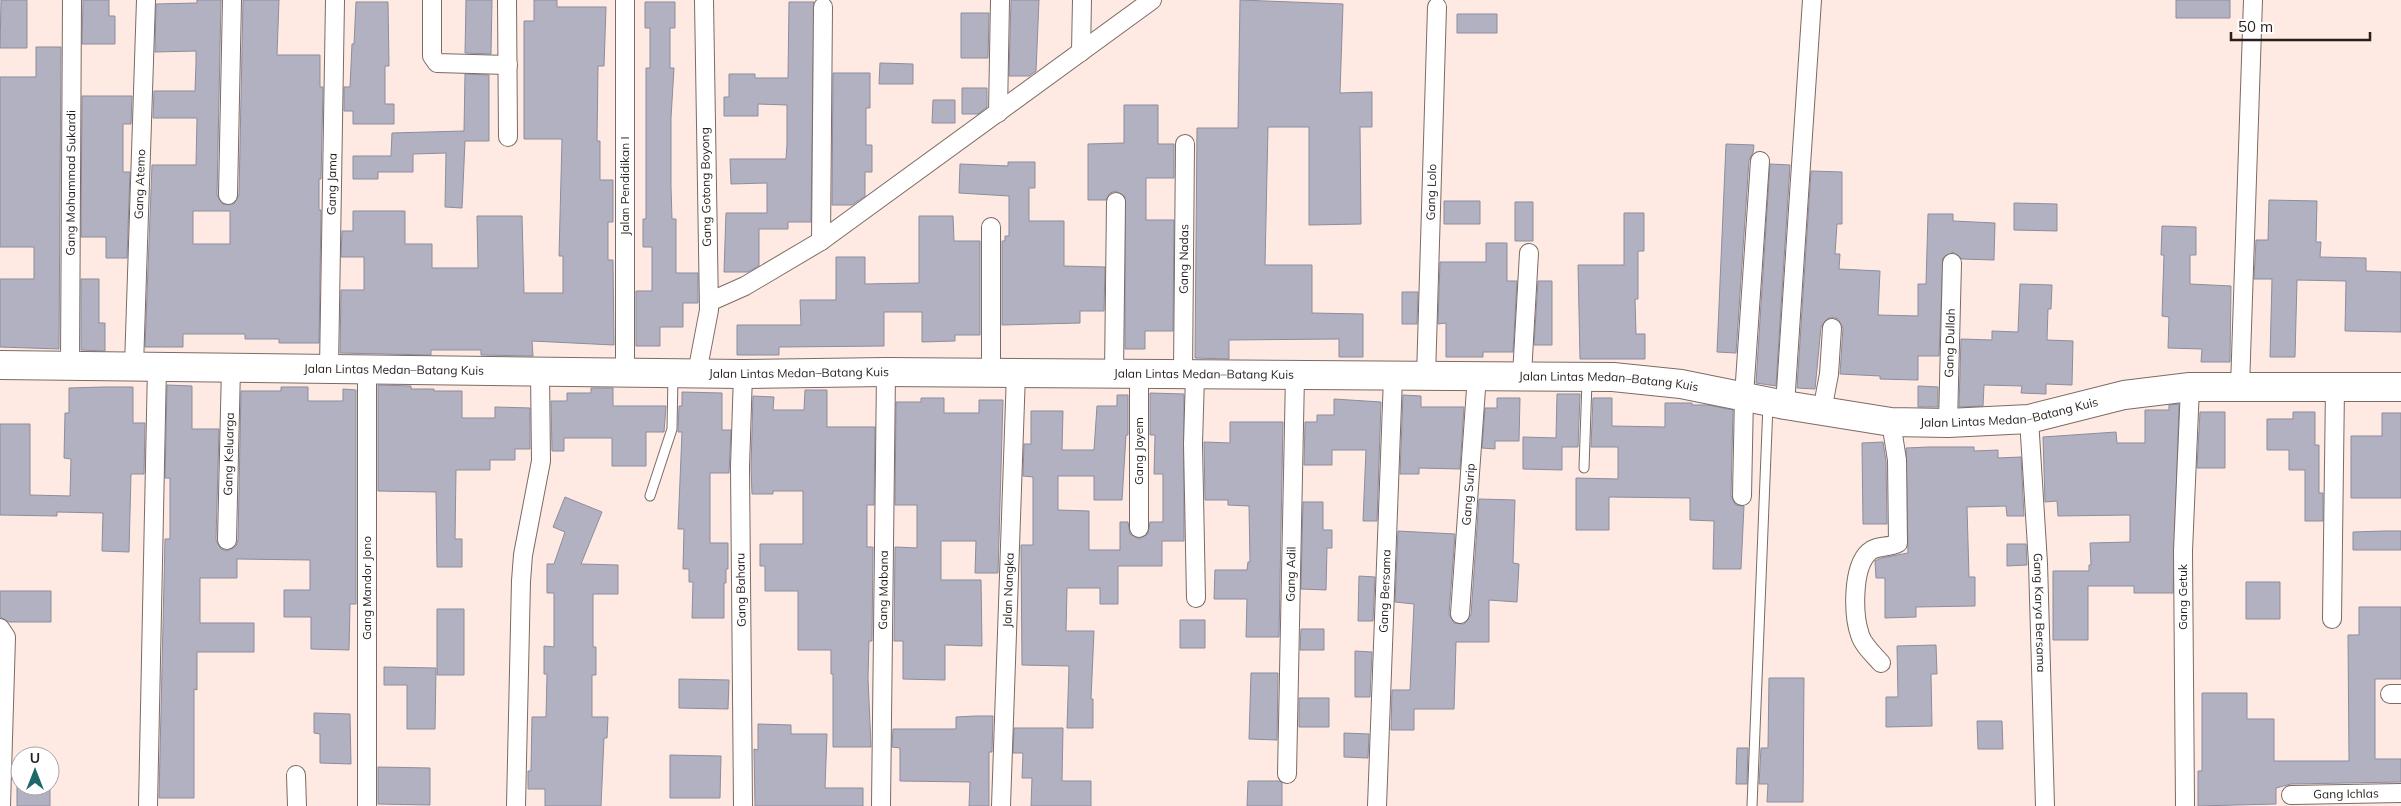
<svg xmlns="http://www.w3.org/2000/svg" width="2401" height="806" font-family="Mulish,sans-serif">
<rect width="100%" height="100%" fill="#feeae2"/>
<path fill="#b1b1c2" stroke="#8c8d9d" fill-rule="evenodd" d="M1,0h26v48h-27z
M83,0h26v16h6v28h-33z
M197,0h24l-4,195 6,9h11l5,-9 4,-195h36l-2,55h43v32h3l-2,92h-2v31h2l-2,133h-40v-4h-34v-5h-62v13h-38l7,-182h44l1,-47h-44l1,-27h41l1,-28v-12l-41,1 1,-48 41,-1zM193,211h37v33h-37z
M466,0h26l-1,54 -26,-1z
M534,0h23v7h49l-2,59h-6l-1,75h3v39h13v42h-5v38h5l1,85 -82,-4 1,15 -52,-1v-5h-50v5l-91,-2 1,-63h23v-33h-23l1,-26h11v-20h52v33h27v24h46l-1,-52h45l2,77h39v-37h-4l3,-117h-38v-118h10z
M1011,0h28l-3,71 -7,5h-20z
M1240,0l103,4 -3,89 32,-1v35h-12l1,97 -52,1v-98h-41l-3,138h47v48l51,1v43h-24v-18l-110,1v19l-34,-1 2,-230h41z
M2176,0h54v18h-54z
M356,2h32l1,64h-4v38h9v20h-41v-13h-9v-24h6l2,-43h2z
M645,2h30v26h-5v40h4l-3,50v69l1,32h4v54h22v30h-15v24h-23v19h-24v-55h16v-44h-9v-28h3v-151h4v-40h-5z
M789,2h25l-3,220h-23v7h-29v37l-11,6h-24l2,-59h41v-30l-36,1 -1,-25h56l1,-15v-39l-29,-1v12h-34v-19h5v-23h26v4h33z
M961,13h28l-1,45h-27z
M1457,14h40v19h-40z
M36,47h25l-2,302 -59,-2v-68h34v-32h-34v-170h36z
M880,63l33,1v20h-34z
M833,73h37v35h-4v37h6v27h-7v24l-13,9h-20z
M465,74l24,1v66h-24l-3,67 -17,-1 1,-54 -33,1v18h-35v7h-25v-23h38l1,-23 72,-2z
M962,88h25v19l-9,7h-16z
M82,96h50l-1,28h-8v48h7l-3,86h-21v-21h-25z
M933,100h22v23h-23z
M1124,105h34v39h16v34h-28v42h28l-1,111h-28v18h-20v-152l-9,-6 -6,2 -4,7h-18v-56l36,-1z
M1726,144l28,1 -1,8 -4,7 -13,193 -19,-1z
M1008,162h27v26h-6v33h35v45l41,1 -1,44h-24v12l-78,2v-84h3v-5h4v-40l-50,-3 1,-29 48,2z
M1770,164l20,1 -14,221 -20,-3z
M1811,171l31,1v52h-5l-2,30h5l-1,15 41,2 -2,44 40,1v-32h8l2,-70h25v7l42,2 -1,37 -32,-1 -9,-7 -10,6 -4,98h-21v24l-38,-1v-3l-40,-2 3,-46 -5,-9 -6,-2 -5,2 -6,8 -6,62 -18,-1z
M2269,200l48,1 -1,41h5l-1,15 46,1v13l35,1v60l-56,-1 1,-50 -49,-1 -2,77h-25l2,-78h-18l2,-39h12z
M1444,201h36v23h-36z
M1515,202h18v39h-18z
M2014,203l43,1v27l-43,-1z
M1624,213h20v38h-6v48h-3l1,35h9v25h-65l-2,-94h46z
M919,216h34l1,25h26v94h-25v6l-33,1v-30h-38v34l-105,1v8h-42v-30h64l-1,-25h36v-43h29v27l54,-1z
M2162,226l34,1v28h-6v29l41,2 -1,76h-29l1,-13 -34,-1 1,-31 -7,-1 2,-61h-3z
M1486,243h21v38h10l-4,71h-30v5h-37v-34l-8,1 2,-62h46z
M81,279h18v44h6v28l-24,-1z
M1538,281h14v64h-18z
M2020,284l32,1 -1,24h-3l-1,31 26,1 -1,44 -26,-1v10l-25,-1 1,-7 -38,-1 -1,21 -24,1 2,-68 31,1v-9l26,1z
M1402,292h16l-1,32h-15z
M167,385l25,1v43h27l-3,111 5,9 6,2 9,-5 2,-6 3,-149h40v-4h27v14h35v-12l13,1v214h-6l-1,46 -38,-1v-32h-27v-27h26v-30l-73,-1v19h-37v45h54v29h-57v38l-3,-1v109h-35l6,-259h5v-61h-5z
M378,385l33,1v3h23v2h28v27h33v-11l35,1v41h-15v11h-25v10h-34l-1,69h7v28h-25l-1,-75 -58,-1z
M1918,386l20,1v20h-20z
M104,387h29v36h12l-1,51h-13l-2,78 -27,-1 1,-38 -46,-1v4l-57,-1v-91h30v71l40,1 1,-37 -7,-1 1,-45h4v-25z
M591,388h22v18h53l-2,26h-18v34h-34v-28h-48v13h-12l-1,-50h16v-8h24z
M805,390h22v37h48l-1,78h-7v42h6l-1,94h-3l-1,37 3,69h-38v-73h-2v-24h-33v-59h-33v-25h-5v-22h43v-53h-30v3h-21l-1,-27 2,-71 21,1 -1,13h31z
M682,392l40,1v37h9l-2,43h-19v70h18v26h-2v14h-2v35h-32l1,-36h-4v-13h-6l1,-40h-6l4,-97h-4l1,-26h3z
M1150,393l34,1v147h-22v25h-44v38h-18v-16h-33l-1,43h28l-3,68h2v29h-26l2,-62 -47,-1 -1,-120h12v-68l-10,-1 1,-32h7v-33h32l-1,39h32l3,-44h20v-11h11v40h-2l-4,65h-28v-24h-36v34l31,1v39h31v-28h8l2,12 9,5 9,-5 2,-12h13v-48h-9l1,-39h-5z
M1557,394h23l-2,53h-16v23l-39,-1v-32l33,1z
M1403,395l18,1v11h43l-4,62 -41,-1v6h-19z
M921,398h23v15h35v-13h24l-5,173h-23l1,-32h-35v39h40l1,66 -37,-1v35l-42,-1v-38h-9l1,-94 22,1v-43h-22l1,-103h25z
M1497,398h23l-1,43h-24v8l-13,-1 3,-40h12z
M1593,398h19v28l53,1v-24h27v2h16l25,5 -2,86 5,9 8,1 -3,63h-28l1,-48 -24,-1v-22l-81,-1v33h-33v-52l42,1v-32h-27z
M1334,399l47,3 -4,119h-14l3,-71h-34v15h-28l1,-43h12v-7h17z
M2179,404l-6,189h-39v-7h-46v54h-35v-69h36v-6h2l-1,-22 40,-1v-27l-72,1 -1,-15 -12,1 -2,-65 73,-5 1,11h28v-33h24v-5z
M2200,412h25v56h-28z
M2293,412h22v33h4v48h4v28h-18v-51h-16v-20h-22v-31h26z
M2382,413h19v85h-50v-62h31z
M1230,422h53l-4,215h-33l1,-38h-33l1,-29h32l1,-8h2l-1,-56 -21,-1v-5h-23l-1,-58 26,1z
M1883,442l3,19 1,63h-24l-1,-81z
M1929,447h45v4l24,-1v8l23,-1 3,59h-17l-1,-10 -39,1 2,70h6v29l-59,1v10l-31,1v-40h-9l-1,-17 6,-3 27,-5 -2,-105z
M565,497l37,15 -21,52 37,1v29h-25v53h3v28h-4v42h16l-1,21h-3l-3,68h-56v-17h-17v-18h3l1,-54h14l1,-43h-3v-28l10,1v-54h-7v-29h7l11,-32 -12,-5z
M1479,499l36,1 -2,63 6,1 -2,38 -28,-2v42h-33l-2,67h-40v21h-23l1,-40h18l4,-86 -19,-2 3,-71 57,3 -6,80 5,9 10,1 7,-9z
M1303,502h20v28h9v18h-5l-1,42 -25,-1z
M2384,531h17v19h-48v-18z
M2007,544h19l1,21 -20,1z
M1359,576l16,1 -2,44h-15z
M2246,582h34v37h-34z
M0,591h51v31h-42l-9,-5z
M2359,607h42v72h-26v80h26v23l-110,2 -15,4v16l-78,2v-35h4v-78h45v26h27v42h75l-1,-126h11z
M437,609h27v66h-27z
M1180,620h25v28h-25z
M1301,629h23v21h-24z
M1936,645l1,29h-6l1,52 -46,1v-30h12l-1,-51z
M1355,651l17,1 -2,45h-15z
M384,667l52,1 -1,61h-28v-44h-23z
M1251,673h27l-1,67 -28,-1z
M1769,678h35l-1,124h-36l1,-18h-9l2,-36h7z
M679,679l50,1 -1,29 -49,-1z
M1299,698h30v29h-30z
M314,713l36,1 1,50 -31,-1v-29l-6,-1z
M975,716h18l-1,36h-3v54h-20l1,-24 -70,-1v-33l-8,-1 1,-18h63v-12z
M1977,721h25l1,28h-25z
M758,724l33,1v9h36l-2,54h38v18h-108l-1,-57 4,1z
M1014,728h49l-1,53h29v25h-60l1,-28h-10l1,-25h-10z
M1344,733l25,1 -1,24 -24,-1z
M1737,748h11l-1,36h-11z
M670,755l51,1 -1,42h-50z
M378,767l52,1v37l-52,-1z
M1248,781h32l2,2v23h-35z
M17,786h33v20h-33z"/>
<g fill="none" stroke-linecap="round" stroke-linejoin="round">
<g stroke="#7c6b64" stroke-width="11">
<path id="lane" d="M1584,468l3,-87
M650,496l22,-67 1,-53
M1752,806l16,-402"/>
</g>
<g stroke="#7c6b64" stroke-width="20">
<g id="street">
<path d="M432,0v56l5,7 71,2"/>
<path d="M507,0l1,137"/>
<path d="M1081,52l1,-52"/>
<path d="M998,113l2,-113"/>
<path d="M228,195l4,-195"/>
<path d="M991,227v146"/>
<path d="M821,241l2,-234"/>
<path d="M709,302l36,-16 76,-45 331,-241"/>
<path id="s1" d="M70,364l2,-364"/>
<path id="s2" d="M134,366l12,-366"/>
<path id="s3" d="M329,368l6,-368"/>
<path d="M625,372v-372"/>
<path d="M697,373l12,-63 -5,-310"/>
<path d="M1114,374l2,-172"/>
<path d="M1139,374v154"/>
<path id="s4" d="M1183,374l2,-230"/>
<path d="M1195,375l-2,69 3,154"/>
<path d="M1522,375l7,-122"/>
<path id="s5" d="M1426,377l11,-370"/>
<path d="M2240,387l13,-387"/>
<path d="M1785,405l27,-405"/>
<path d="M1822,411l7,-37 3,-46"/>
<path id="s6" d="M2029,419l9,144 7,243"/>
<path id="s7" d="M1948,423l4,-160"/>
<path d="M1742,496l2,-100 16,-235"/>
<path id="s8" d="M227,540l4,-173"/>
<path id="s9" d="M1460,614l17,-239"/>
<path d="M2332,619l3,-232"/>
<path d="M0,628l6,9 -5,169"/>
<path d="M1881,663c-7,-8 -18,-18 -21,-28 -7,-20 -8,-68 9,-83 7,-7 20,-4 29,-9l-1,-83 -6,-38"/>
<path d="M2390,694h11"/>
<path id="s10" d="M1287,774l8,-399"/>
<path d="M296,775l1,31"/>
<path id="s11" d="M2291,795l110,-2"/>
<path d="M148,806l9,-440"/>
<path d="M367,806v-437"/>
<path d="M516,806l5,-225 2,-26 18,-94 -1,-89"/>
<path d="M743,806l-3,-339 3,-93"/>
<path id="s12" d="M881,806l5,-434"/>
<path id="s13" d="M1001,806l15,-433"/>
<path id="s14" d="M1377,806l16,-429"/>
<path d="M2185,806l-2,-255 7,-164"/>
</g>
</g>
<g stroke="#7c6b64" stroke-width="30">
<g id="highway">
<path id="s15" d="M0,365l743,9 143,-2 727,5 68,7 104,21 106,17 57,1 81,-4 95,-24 66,-8h211"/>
</g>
</g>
<use href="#lane" stroke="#fff" stroke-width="9"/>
<use href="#street" stroke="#fff" stroke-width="18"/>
<use href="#highway" stroke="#fff" stroke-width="28"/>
</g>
<g text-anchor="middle" stroke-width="4" stroke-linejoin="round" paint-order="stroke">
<g font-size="12" fill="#261f1c" stroke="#fff">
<text dy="4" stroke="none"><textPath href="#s1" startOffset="181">Gang Mohammad Sukardi</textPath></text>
<text dy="4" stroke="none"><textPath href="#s2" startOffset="182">Gang Atemo</textPath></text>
<text dy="4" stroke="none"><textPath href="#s3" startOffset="184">Gang Jama</textPath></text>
<text transform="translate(625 186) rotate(-90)" y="4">Jalan Pendidikan I</text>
<text transform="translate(706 187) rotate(-91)" y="4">Gang Gotong Boyong</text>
<text dy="4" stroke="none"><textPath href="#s5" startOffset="185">Gang Lolo</textPath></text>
<text dy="4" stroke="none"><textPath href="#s4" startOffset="115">Gang Nadas</textPath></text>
<text dy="4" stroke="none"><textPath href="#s7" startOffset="80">Gang Dullah</textPath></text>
<text dy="4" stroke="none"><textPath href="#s15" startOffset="394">Jalan Lintas Medan–Batang Kuis</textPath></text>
<text dy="4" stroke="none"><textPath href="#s15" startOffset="799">Jalan Lintas Medan–Batang Kuis</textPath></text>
<text dy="4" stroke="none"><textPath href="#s15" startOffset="1204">Jalan Lintas Medan–Batang Kuis</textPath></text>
<text dy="4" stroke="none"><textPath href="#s15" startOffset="1609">Jalan Lintas Medan–Batang Kuis</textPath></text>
<text dy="4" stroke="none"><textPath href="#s15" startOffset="2014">Jalan Lintas Medan–Batang Kuis</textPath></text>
<text transform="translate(1139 451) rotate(-90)" y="4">Gang Jayem</text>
<text dy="4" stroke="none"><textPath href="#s8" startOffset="86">Gang Keluarga</textPath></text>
<text dy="4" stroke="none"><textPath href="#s9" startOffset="120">Gang Surip</textPath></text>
<text dy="4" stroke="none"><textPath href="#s10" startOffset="200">Gang Adil</textPath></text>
<text transform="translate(367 588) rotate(-90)" y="4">Gang Mandor Jono</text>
<text dy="4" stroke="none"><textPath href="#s12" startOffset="216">Gang Mabana</textPath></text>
<text transform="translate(741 590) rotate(-91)" y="4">Gang Baharu</text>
<text dy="4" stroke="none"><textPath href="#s13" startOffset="216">Jalan Nangka</textPath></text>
<text dy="4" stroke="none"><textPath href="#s14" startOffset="215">Gang Bersama</textPath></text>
<text transform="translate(2183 597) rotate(-90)" y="4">Gang Getuk</text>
<text dy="4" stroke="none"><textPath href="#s6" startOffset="194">Gang Karya Bersama</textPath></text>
<text dy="4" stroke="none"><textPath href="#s11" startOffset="55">Gang Ichlas</textPath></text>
</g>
</g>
<g transform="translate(35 771)"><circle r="24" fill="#ffffff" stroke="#a8a5a4"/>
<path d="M0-4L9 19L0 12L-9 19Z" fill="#1c6968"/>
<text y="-8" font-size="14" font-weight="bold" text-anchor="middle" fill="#261f1c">U</text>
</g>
<path d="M2231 32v8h139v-8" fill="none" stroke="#261f1c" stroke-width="2.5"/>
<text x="2238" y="32" font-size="15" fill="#261f1c" stroke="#ffffff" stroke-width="4" paint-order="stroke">50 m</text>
</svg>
